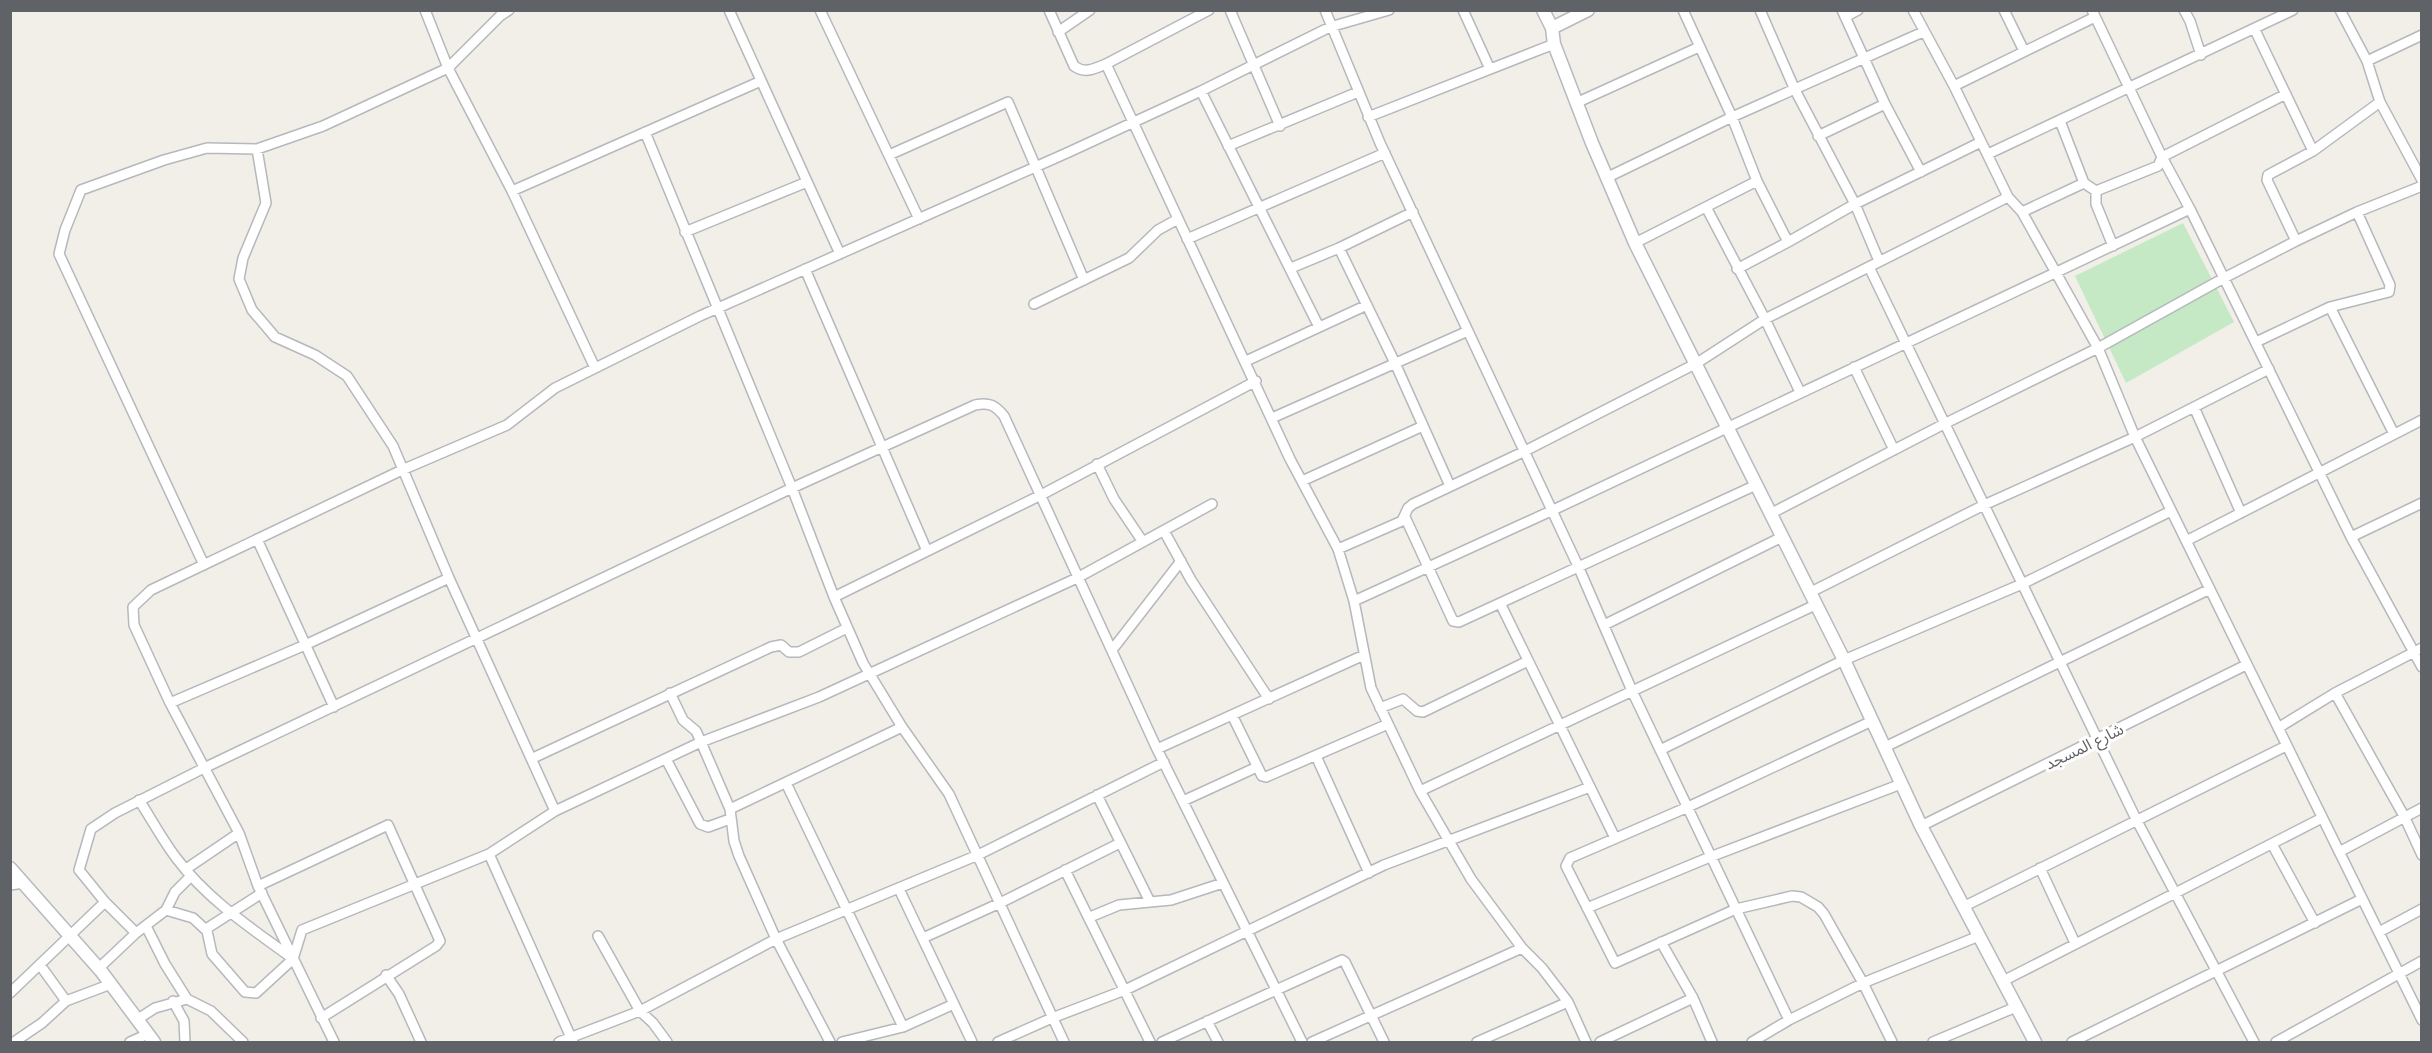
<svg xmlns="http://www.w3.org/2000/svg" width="2432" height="1053" font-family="Quicksand,'Noto Sans Arabic',sans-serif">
<rect width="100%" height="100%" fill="#f1efe8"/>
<path fill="#c5e8c5" d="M2183,223l51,99 -108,61 -51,-107z"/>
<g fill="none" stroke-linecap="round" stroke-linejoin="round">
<g stroke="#b5b8bc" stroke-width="12">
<path id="street" d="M425,10l23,58 64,123 83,177
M729,10l111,244
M820,10l99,209
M1049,10l25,56c11,8 20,3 32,-2l103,-54
M1230,10l50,116
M1325,10l55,133 198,423 55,127 156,327
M1463,10l27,59
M1683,10l49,107 25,64 31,61 67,-38 126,-62
M1760,10l35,80 60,114 24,57
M1842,10l43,94 36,68
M1913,10l41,76 54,111 14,15 76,136 37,89 287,583
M2004,10l20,41
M2092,10l70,147 28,52 161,328 71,130
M2184,10l6,11 11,34
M2340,10l27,51 13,41 42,78
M1845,17l13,-7
M2255,30l58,121
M1058,32l32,-22
M2367,61l55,-26
M1106,64l184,395 48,90 16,52 17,87 49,103 51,88 51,69 20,20 26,34 18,40
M1954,86l141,-69
M1201,91l118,236
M1576,103l123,-56
M1368,117l186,-73
M2060,121l24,62 12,8v13l17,42
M645,132l147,356 42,109 29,66 39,64 47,67 115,248
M1818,136l67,-32
M1228,146l130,-54
M257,149l9,54 -23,55 -4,21 13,31 23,27 40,18 32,21 46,70 56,132 106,233
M1988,154l305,-144
M889,155l119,-53 76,178
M1606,178l126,-61 191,-85
M512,191l249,-110
M2096,191l62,-25 4,-9 124,-63
M1706,207l59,112 35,73
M2022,212l62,-29
M685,232l122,-50
M1187,239l198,-86
M2296,241l-29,-61 1,-5 45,-24 67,-49
M1635,243l122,-62
M1339,248l56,115 55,123
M1869,267l267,552 118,223
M1291,268l48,-20 74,-36
M805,269l122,282
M1737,269l51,-27
M1034,304l95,-46 29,-28 20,-11
M2330,307l64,127
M2256,342l74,-35 59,-15 1,-7 -33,-73
M1246,361l121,-56
M1854,367l40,83
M2194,407l47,106
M1272,418l196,-87
M1097,464l17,35 29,43
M1302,481l121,-55
M1770,514l174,-90 154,-76 126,-70 72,-37 61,-29 65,-26
M1405,517l48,104 6,1 297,-137
M1164,531l27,49 78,119
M2351,537l71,-34
M257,539l77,168
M2186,541l236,-121
M1338,549l64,-28 6,-13 5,-4 110,-52 174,-89 68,-44 243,-122
M204,565l-145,-311 6,-24 16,-40 83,-30 43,-12 50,1 66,-23 125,-58 52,-52 9,-6
M1809,593l175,-88 151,-68 134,-68
M834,597l207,-102 215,-114
M1354,601l197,-90 639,-302
M1500,603l115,235
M1604,625l178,-88
M1112,650l69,-89
M670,693l13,27 13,11 5,11 29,67 4,32 5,15 37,83 54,103
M2335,693l69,123 18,39
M170,703l135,-58 144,-67
M1380,708l23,-9 14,12 6,1 105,-51
M1232,715l30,61 4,1 122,-53
M1872,721l-184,86 -118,51 -4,8 49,97 121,-54 56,-13 9,1 17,10 6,7 39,69 29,59
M2278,728l57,-35 87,-45
M1885,747l325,-158
M1157,749l207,-94
M1660,750l184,-90 178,-76 149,-73
M1316,756l53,117
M533,758l238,-111 10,-2 8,7h10l48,-24
M666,759l34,65 8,3 22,-8
M786,783l117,244
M1420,791l395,-186
M1097,795l53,107
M139,800c13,20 24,41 38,59 31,41 74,69 115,99
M1183,801l74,-34
M730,809l172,-82
M1921,826l325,-161
M2272,844l43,79
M2339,852l83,-44
M489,854l84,188
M2040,868l35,75
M186,869l53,-36
M1065,870l85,172
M10,885l14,-2
M258,886l130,-61 52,116 -4,5 -115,72
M899,889l73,153
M1963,907l323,-161
M1587,908l123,-51 191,-73
M166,910l27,8 14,13 5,23 33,38 11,1 37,-34 9,-29 187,-76 66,-43 146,-69 118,-45 258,-119 135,-74
M1090,917l29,-12 52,-5 52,-17
M146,926l19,38 22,35 24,12 32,31
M206,929l56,-36
M2379,932l43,-23
M136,933l-31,-31 -26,-32 12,-41 24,-16 89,-45 588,-280 183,-83c14,-3 20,0 29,11l153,333 145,293
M598,936l42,75 13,12 14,19
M923,938l77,-35 120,-60
M1661,942l32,56 19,44
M40,965l26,36
M99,968l37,-35 30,-23 9,-18 16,-16
M386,975l13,19 22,48
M2003,981l319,-163
M10,993l95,-91
M173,1001l11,20 1,21
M138,1019l17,-11 32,-9
M1207,1021l11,21
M14,1042l28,-19 24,-22 45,-17
M130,1042l18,-8
M334,1042l-76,-156 -19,-53 -69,-130 -36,-78 -1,-18 18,-17 251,-120 105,-45 48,-37 145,-72 369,-164 132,-61 129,-64 59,-17
M559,1042l81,-31 136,-72 202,-84 186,-93
M842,1042l61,-15 51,-23
M998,1042l54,-24 73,-28 259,-125 206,-78
M1162,1042l180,-82 3,2 39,80
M1312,1042l210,-94
M1477,1042l91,-40
M1600,1042l93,-44
M1752,1042l37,-22 74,-37 116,-47
M1933,1042l83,-35
M2072,1042l290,-143
M2276,1042l146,-81"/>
</g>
<g stroke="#b6babf" stroke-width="15">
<path id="secondary" d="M1543,10l9,18 2,16 38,99 43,100 209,417 77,166 114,216
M1552,28l36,-18
M10,868l91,103 53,71"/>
</g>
<use href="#street" stroke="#fff" stroke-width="9"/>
<use href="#secondary" stroke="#fff" stroke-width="12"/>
</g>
<g text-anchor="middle" stroke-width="6" stroke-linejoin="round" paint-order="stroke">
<g font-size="16" fill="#5f6368" stroke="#fff">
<text transform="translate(2084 746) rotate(-26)" y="6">شارع المسجد</text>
</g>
</g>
<rect width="2432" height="1053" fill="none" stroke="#5f6368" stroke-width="24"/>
</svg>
